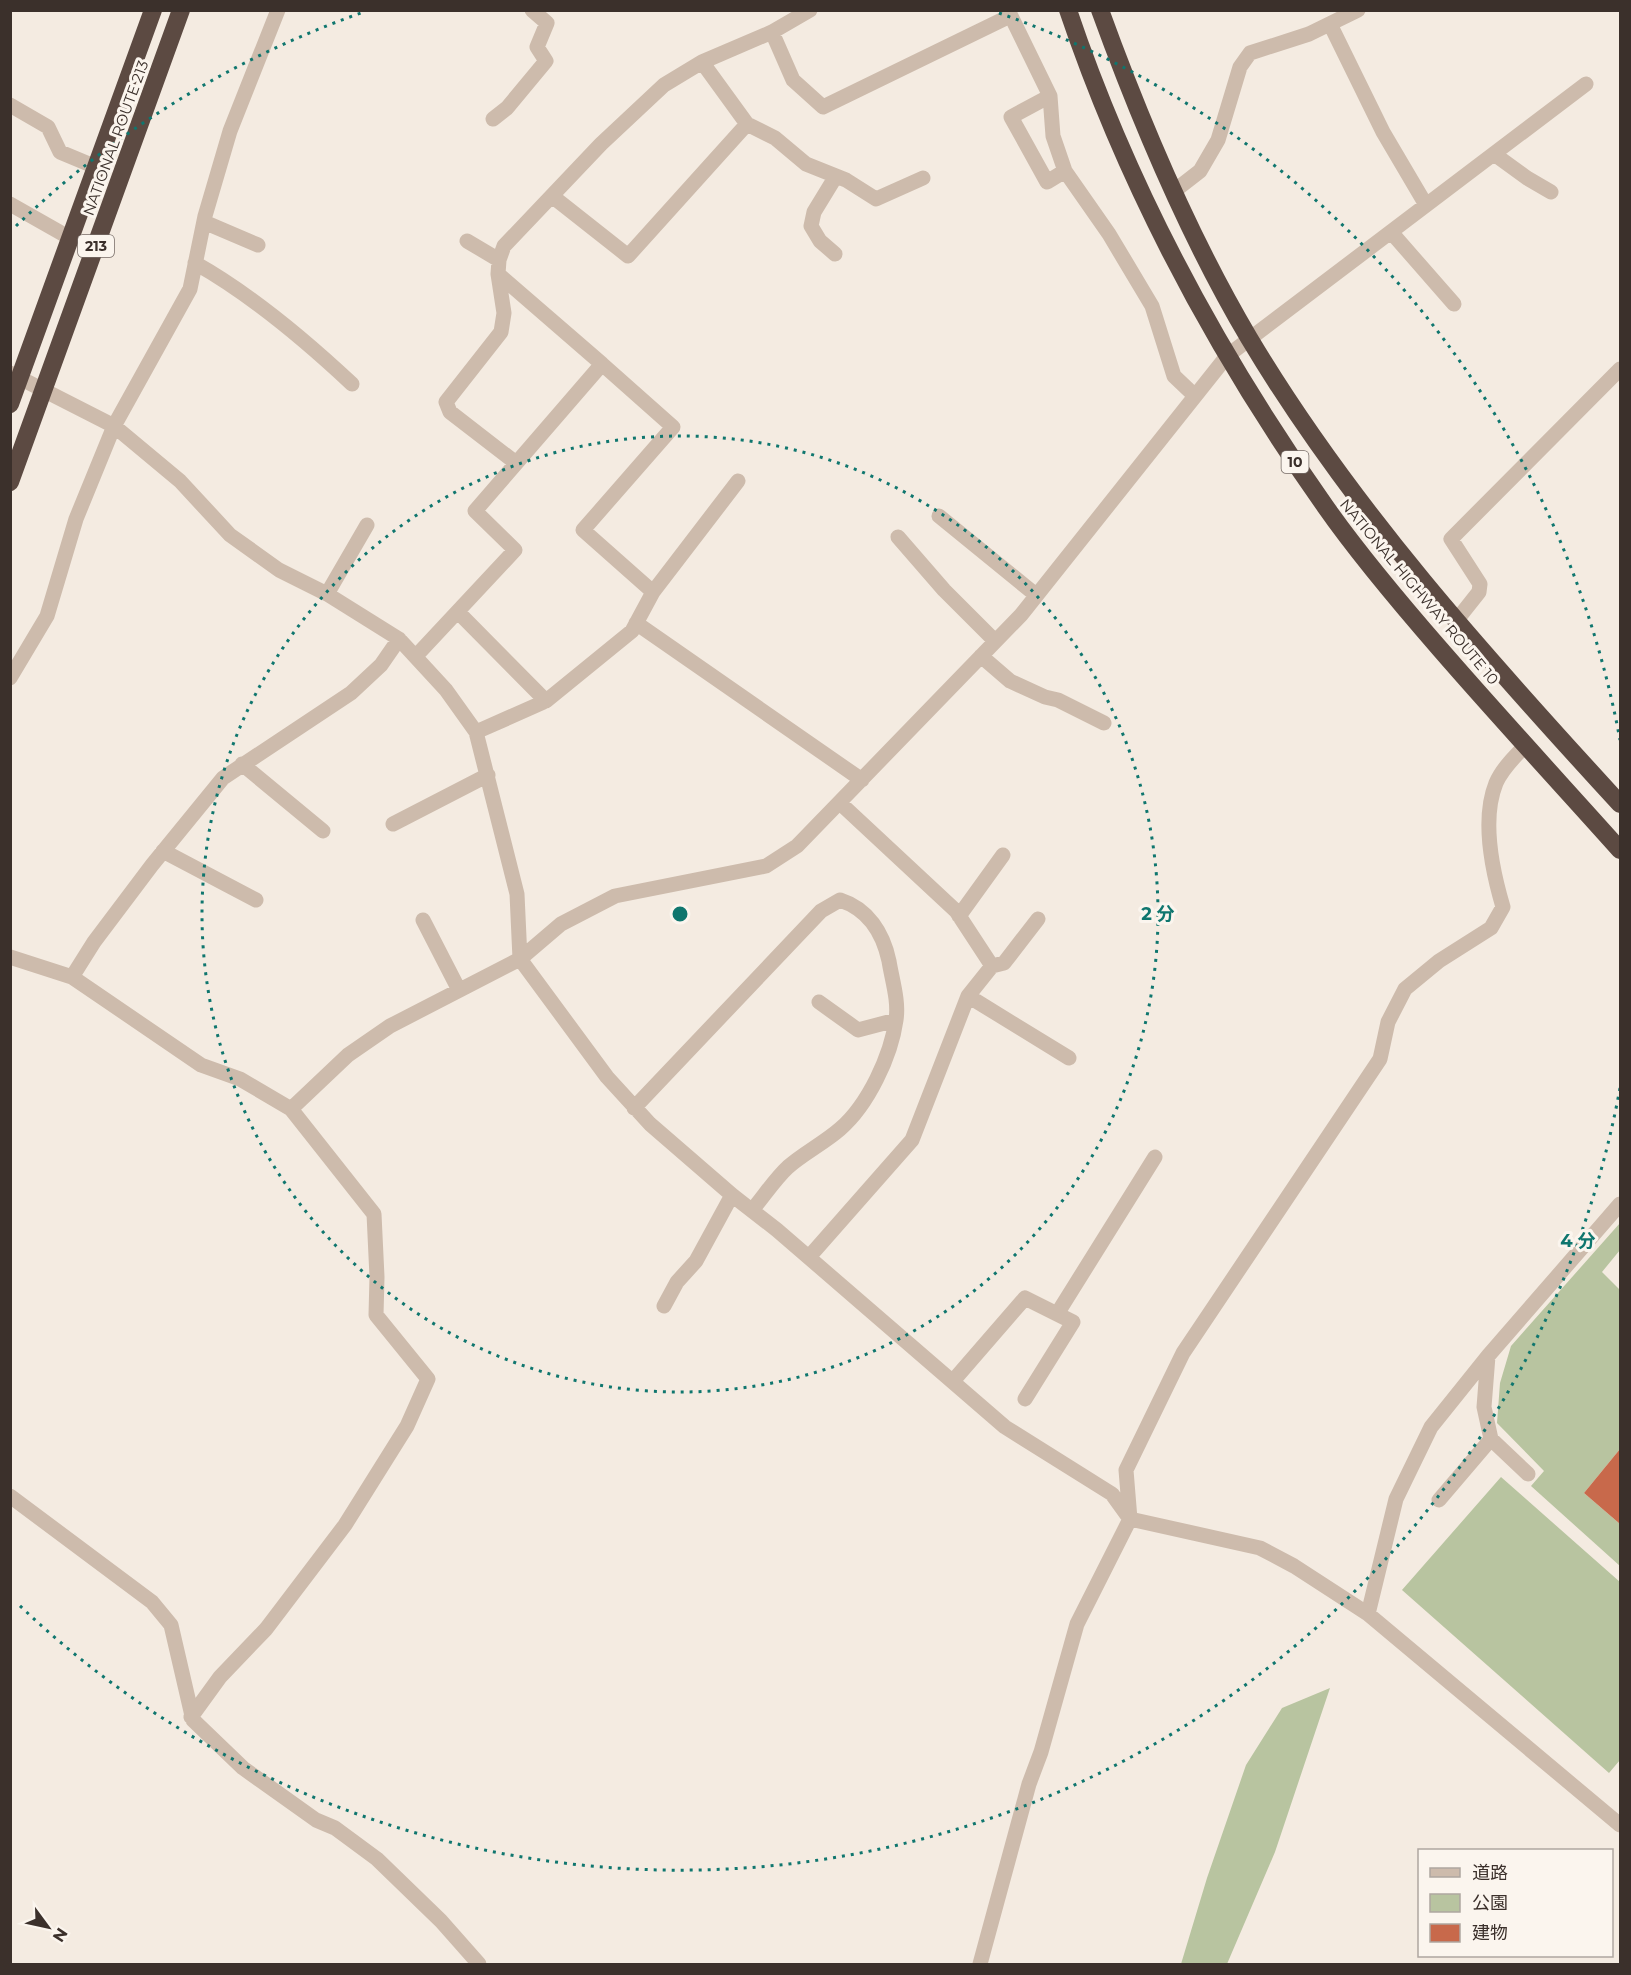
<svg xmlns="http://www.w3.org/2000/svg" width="1631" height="1975" font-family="Montserrat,'Noto Sans JP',sans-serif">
<rect width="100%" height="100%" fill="#f4ebe1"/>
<path fill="#b8c4a0" d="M1620,1223v27l-18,22 18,18v159l-36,44 36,31v42l-89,-80 13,-15 -47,-48 3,-40 11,-37z
M1501,1477l119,105v178l-11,13 -207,-183z
M1330,1688l-55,164 -48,112h-46l26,-86 39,-113 36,-57z"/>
<path fill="#c8694b" d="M1620,1449v75l-36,-31z"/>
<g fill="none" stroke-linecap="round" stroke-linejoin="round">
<path stroke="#cdbbac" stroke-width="15" d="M1008,10l42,86 3,40 12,35 44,63 43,72 22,70 20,19
M1330,24l53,108 43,73
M772,32l21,48 30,27 187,-91
M1050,96l-39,21 36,65 18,-11
M10,105l38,22 12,25 36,15
M493,119l14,-11 39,-47 -9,-14 10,-24 -15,-13
M747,124l28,14 31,26 40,16 30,19 47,-21
M1494,154l33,24 24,14
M1173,192l27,-21 18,-31 22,-73 10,-14 59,-19 49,-24
M552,196l76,60 119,-132 -45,-62
M10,204l60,34
M204,222l54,23
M1391,232l63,72
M467,241l32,19
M835,254l-15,-13 -9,-15 3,-14 22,-36
M195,263c57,32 109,76 157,121
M498,274l6,39 -3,19 -55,70 4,10 66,51
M602,364l71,63 -90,103 70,62 85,-111
M10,373l104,53 66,55 50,54 49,35 48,24 72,45 47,51 30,42 41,162 3,65 87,118 43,47 82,71 45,35 228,197 107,67 18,25 130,29 34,18 74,48 252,211
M939,516l97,79
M898,537l46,53 51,51
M327,594l40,-69
M458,612l88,89
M1456,621l23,-29 1,-8 -29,-45 169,-170
M636,623l226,157
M416,656l99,-106 -40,-39 127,-147 -104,-90 1,-14 5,-14 97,-102 63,-59 38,-23 70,-30 38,-22
M981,656l29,25 35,16 13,3 46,23
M10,678l37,-62 29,-97 38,-93 76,-137 15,-73 25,-85 48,-121
M476,732l70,-31 86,-70 21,-39
M242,764l81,67
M393,824l95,-49
M163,851l93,49
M959,916l44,-61
M423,920l36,70
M10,957l62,20 129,88 39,14 51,30 83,105 3,63 -1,38 52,64 -21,47 -62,99 -79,104 -46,48 -29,40
M992,966l12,-3 34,-44
M72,977l22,-35 58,-77 71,-87 128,-85 30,-28 18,-26
M968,996l101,62
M819,1002l39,28 38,-10
M634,1108l187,-197 19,-11c28,9 43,33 49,61 3,19 10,40 7,59 -5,36 -28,85 -56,109 -16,14 -36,24 -52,38 -13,12 -24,29 -35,42
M291,1109l57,-54 42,-29 130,-67 41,-35 54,-28 151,-30 31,-20 224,-231 206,-259 359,-272
M809,1257l103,-117 56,-144 24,-30 -36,-55 -116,-108
M664,1306l13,-24 19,-21 36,-66
M1057,1314l98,-157
M1488,1356l-4,51 7,32 37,35
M953,1381l72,-83 48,24 -48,77
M10,1496l142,106 19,23 22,95 50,48 73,52 19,8 42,31 64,62 38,43
M1439,1500l52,-61
M1368,1614l28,-115 35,-72 57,-71 132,-152
M980,1964l49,-180 12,-32 36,-128 53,-105 -4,-49 57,-117 197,-294 8,-37 17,-33 34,-28 52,-33 12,-21c-11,-37 -22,-87 -7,-124 6,-14 19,-27 29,-37"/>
<path stroke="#5c4a42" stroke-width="18" d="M1068,10c60,178 149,343 257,496 35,50 75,97 115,143 59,68 120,134 180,201
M1100,10c41,113 88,225 149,328 102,171 238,321 371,466
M10,404l143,-394
M10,482l171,-472"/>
</g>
<g fill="none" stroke="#0f766e" stroke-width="3" stroke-dasharray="3 6">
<circle cx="680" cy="914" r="478"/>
<path d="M1620 1088A956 956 0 0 1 16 1602M16 226A956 956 0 0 1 361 13M999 13A956 956 0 0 1 1620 740"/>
</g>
<g text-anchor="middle" stroke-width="6" stroke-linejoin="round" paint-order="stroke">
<g fill="#fbf5ee" stroke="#756b66" stroke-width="1.5">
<rect x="78" y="235" width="36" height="22" rx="4.5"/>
<rect x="1281.5" y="451" width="27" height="22" rx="4.5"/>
</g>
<g font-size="14" font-weight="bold" fill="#3b302b">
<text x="96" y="251">213</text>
<text x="1295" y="467">10</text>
</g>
<g font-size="15" fill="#3b302b" stroke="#fbf5ee">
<text transform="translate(116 138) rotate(-70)" y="5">NATIONAL ROUTE 213</text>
<text transform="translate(1419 592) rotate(50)" y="5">NATIONAL HIGHWAY ROUTE 10</text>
</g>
</g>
<circle cx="680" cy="914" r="9" fill="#0f766e" stroke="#fbf5ee" stroke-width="3"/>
<g font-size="18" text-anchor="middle" font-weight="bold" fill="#0f766e" stroke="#fbf5ee" stroke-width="6" stroke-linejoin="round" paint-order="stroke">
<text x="1158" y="920">2 分</text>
<text x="1578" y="1247">4 分</text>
</g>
<rect width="1631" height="1975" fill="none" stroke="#3b302b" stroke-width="24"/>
<rect x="1418" y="1849" width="195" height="108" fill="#fbf5ee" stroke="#aea6a0" stroke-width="1.5"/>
<rect x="1430" y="1868" width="30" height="9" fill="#cdbbac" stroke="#aea6a0" stroke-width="1.5"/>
<text x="1472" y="1879" font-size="18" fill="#3b302b">道路</text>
<rect x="1430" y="1894" width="30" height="18" fill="#b8c4a0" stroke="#aea6a0" stroke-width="1.5"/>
<text x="1472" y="1909" font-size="18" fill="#3b302b">公園</text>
<rect x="1430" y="1924" width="30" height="18" fill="#c8694b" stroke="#aea6a0" stroke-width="1.5"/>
<text x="1472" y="1939" font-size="18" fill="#3b302b">建物</text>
<g transform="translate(48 1927) rotate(123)" stroke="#fbf5ee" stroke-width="4.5" paint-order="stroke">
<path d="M0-4.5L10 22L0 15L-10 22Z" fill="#3b302b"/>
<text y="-9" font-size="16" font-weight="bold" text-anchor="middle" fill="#3b302b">N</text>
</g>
</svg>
